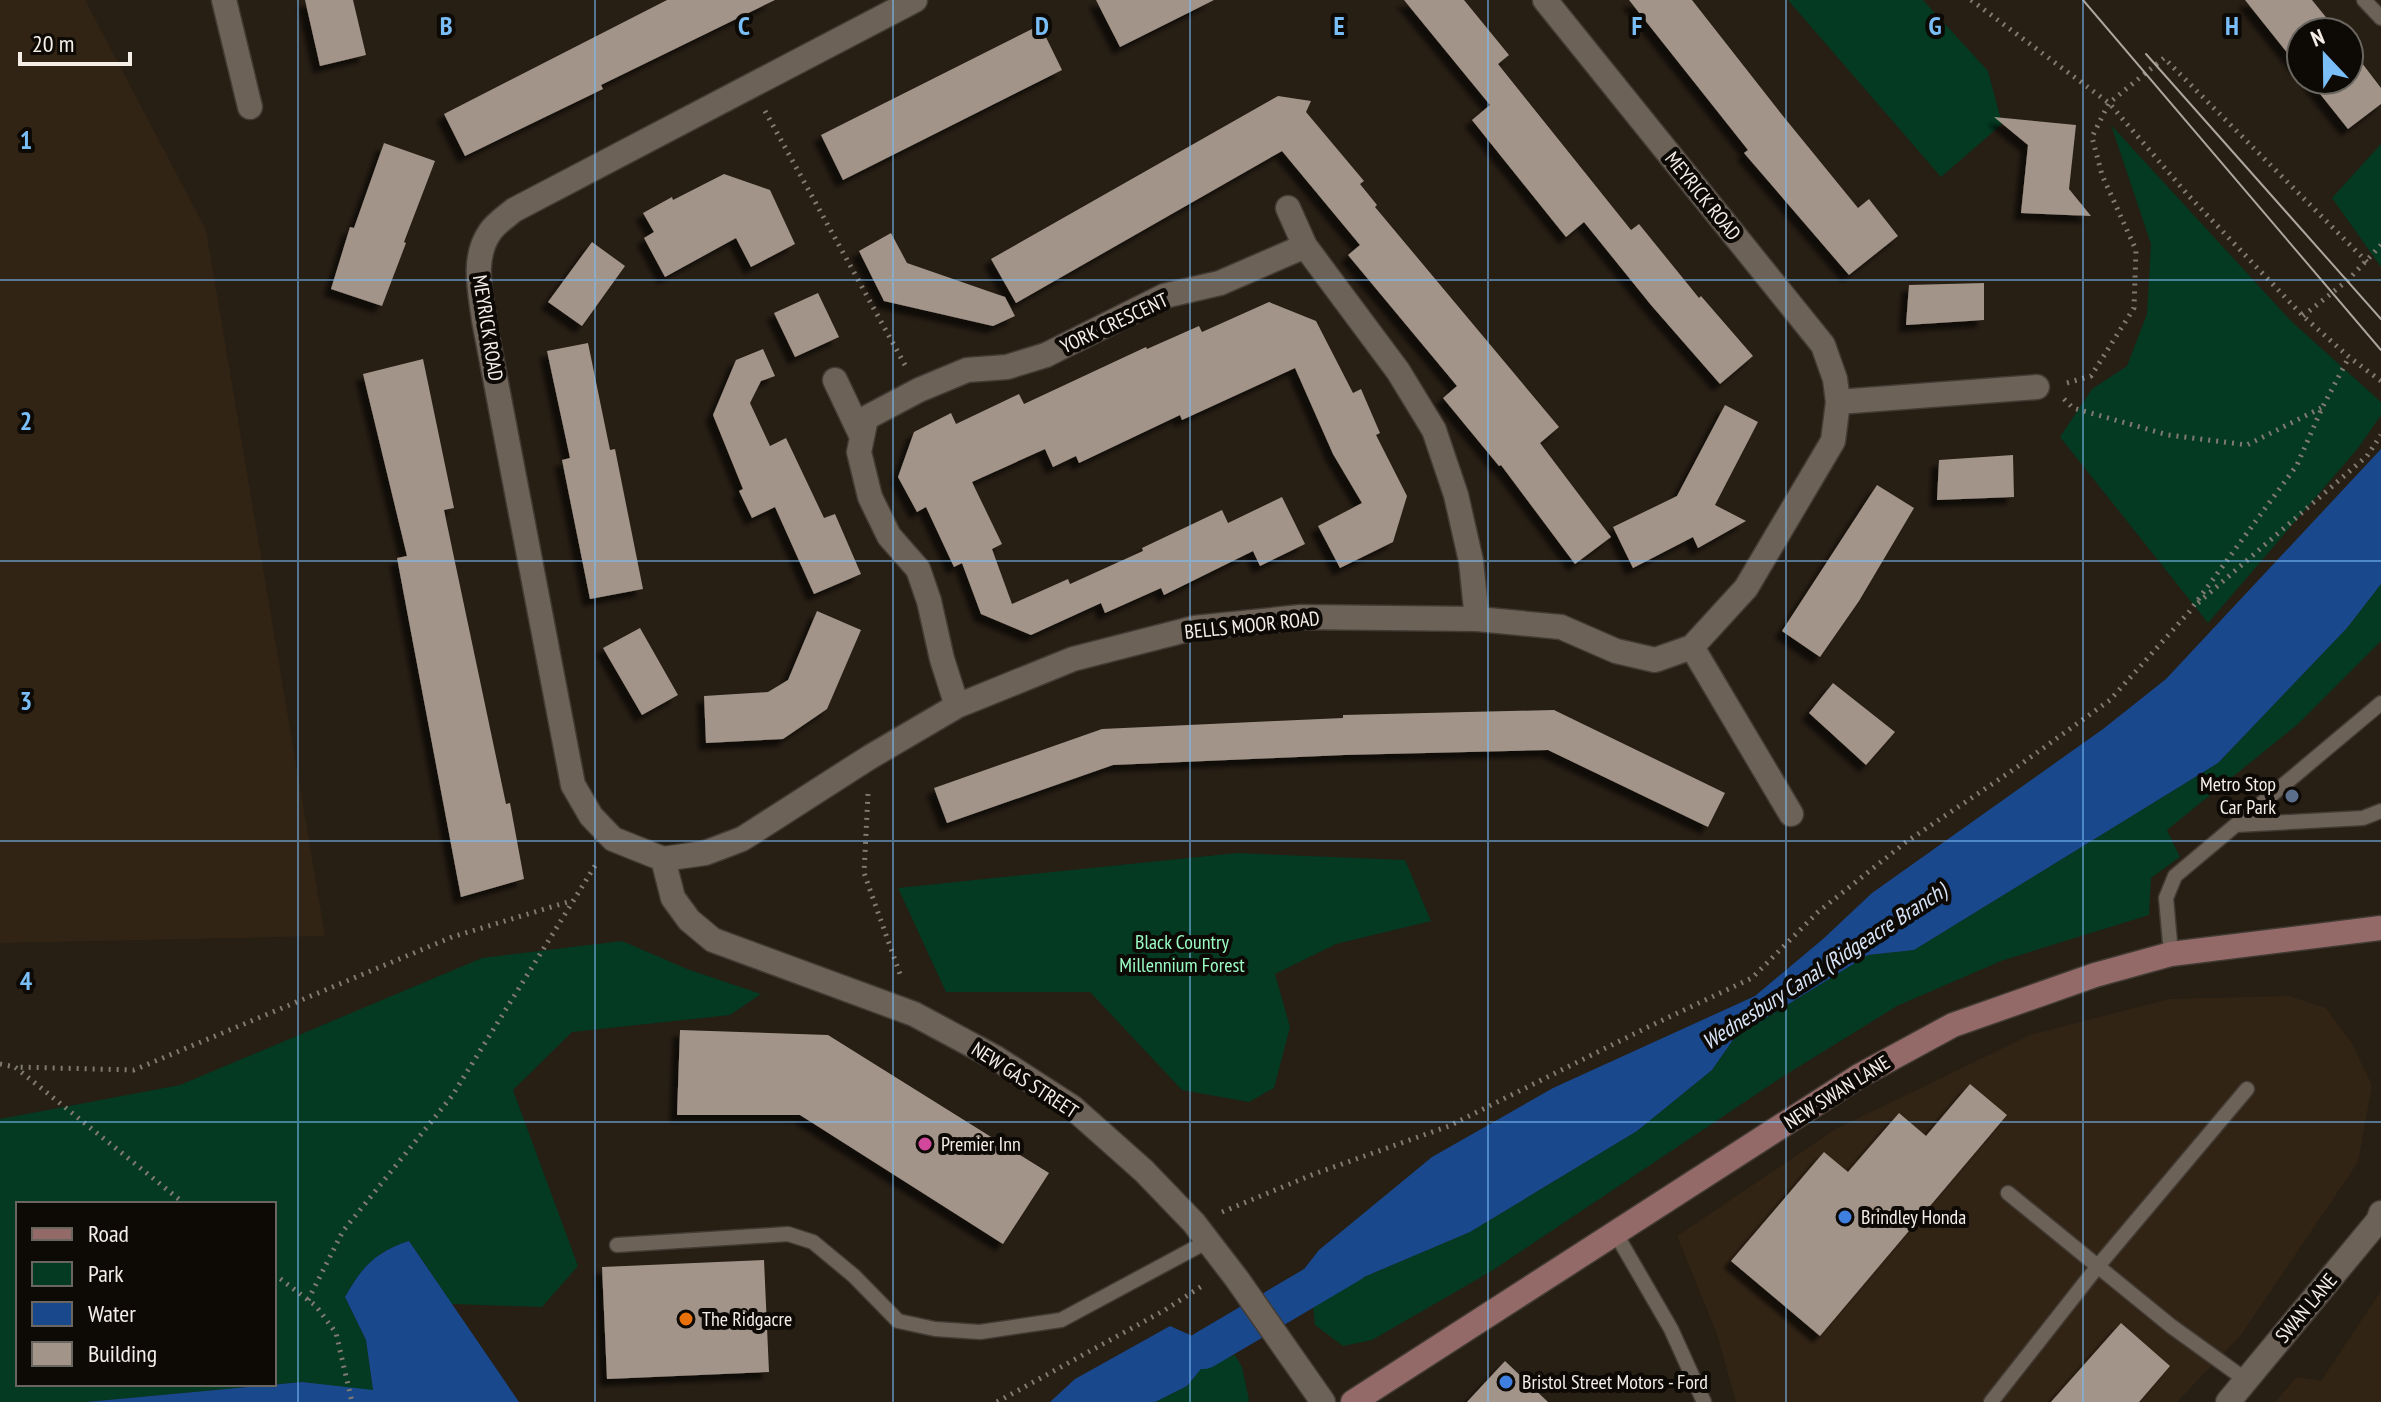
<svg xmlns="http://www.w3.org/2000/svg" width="2381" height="1402" font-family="'PT Sans Narrow',sans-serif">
<defs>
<filter id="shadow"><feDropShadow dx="-7" dy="7" stdDeviation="2" flood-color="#0009"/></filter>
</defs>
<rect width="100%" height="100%" fill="#271e14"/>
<path fill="#322415" d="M0,0h85l121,230 119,706 -325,7z
M2289,996l37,12 25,34 21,43 -14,77 -117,173 -64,67h-441l-19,-68 -40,-98 159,-107 194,-94 139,-36z
M2381,1291v111h-106l22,-25 24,4z"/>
<path fill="#043a22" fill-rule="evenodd" d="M1788,0h135l65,71 14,53 -61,53z
M2111,125l180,196 90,81v13l-22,32 -151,176 -148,-186 32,-48 35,-23 20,-52 4,-70z
M2381,144v123l-49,-69z
M2381,584v57l-83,83 -131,106 13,27 -29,21 -2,37 -148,46 -104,45 -118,73 -289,193 -118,68 -29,6 -28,-21 -3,-26 158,-67 167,-101 75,-61 23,-33 133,-82 46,-5 304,-187 129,-135z
M1237,853l168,7 26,61 -95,23 -61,30 15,53 -16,61 -25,14 -67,-12 -92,-98h-144l-48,-104z
M622,941l65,28 74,25 -31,21 -158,17 -59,58 65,176 -36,41 -90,-3 -43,-63c-33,10 -48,27 -64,56l21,43 7,51 -71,-9 -216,20h-86v-283l180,-34 302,-127zM18,1204h256v180h-256z
M1235,1355l7,12 7,33 -1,2h-93l32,-16 14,-17z"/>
<path fill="#19488c" d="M2381,449v135l-34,44 -129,135 -304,187 -46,5 -133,82 -23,33 -75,61 -167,101 -158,67 -18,-17 25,-32 113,-93 121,-69 202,-92 68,-57 49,-46 231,-164 63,-50z
M409,1241l110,161h-433l216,-20 71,8 -7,-50 -21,-43c17,-30 30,-45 64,-56z
M1170,1326l27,12 4,31 -14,17 -32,16h-105l25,-23z"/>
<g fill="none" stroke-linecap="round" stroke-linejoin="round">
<path stroke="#19488c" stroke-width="38" d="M1204,1350l146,-86"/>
</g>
<path fill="#a29489" filter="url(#shadow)" d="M305,0h48l13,55 -46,11z
M667,0h108l-174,85 2,4 -138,67 -21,-42z
M1096,0h118l-94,47z
M1404,0h60l45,55 -11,9 133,166 8,-6 60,74 2,-2 52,60 -33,28 -69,-79 -67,-83 -18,15 -94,-117 18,-15z
M1629,0h63l91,116 75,92 11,-9 29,37 -49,39 -105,-122 4,-3z
M2245,0h67l26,32h-37v38z
M1040,25l22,45 -219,110 -22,-45z
M2349,46l32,42v16l-33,25 -39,-49h40z
M1278,96l33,5 -5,11 58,69 -4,3 17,21 -2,2 184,220 -19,16 71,94 -36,27 -74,-99 -2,1 -56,-68 14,-12 -109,-131 12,-10 -78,-94 -266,152 -25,-44z
M1994,117l82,8 -7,64 22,27 -70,-3 7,-68z
M384,143l51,18 -31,81 2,1 -24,63 -51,-17 19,-62 4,1z
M724,174l46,16 25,54 -44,23 -15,-29 -71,39 -21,-39 10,-6 -11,-19 29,-16 1,3z
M891,233l16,30 98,34 10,19 -22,10 -109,-25 -25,-50z
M592,242l33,24 -43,60 -34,-24z
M1984,283v37l-78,5 3,-40z
M818,293l21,44 -44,20 -21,-44z
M1269,302l47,19 37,72 8,-4 19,44 -4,2 31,61 -14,46 -53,26 -22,-42 44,-23 -29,-49 -38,-86 -113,52 -2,-5 -101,48 -3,-7 -23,11 -8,-18 -73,33 30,62 -10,5 20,55 56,-25 2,5 73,-33 -1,-3 80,-38 6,13 54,-26 23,47 -45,22 -7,-15 -89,44 -3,-7 -56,25 -4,-10 -70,32 -50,-21 -19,-51 -8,4 -28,-60 -9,5 -19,-35 16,-45 37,-19 5,11 63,-30 5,10 122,-57 1,2 52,-23 3,6z
M588,343l22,107 5,-1 28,140 -53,10 -28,-139 8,-2 -23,-107z
M763,349l12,27 -14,5 -11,22 20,43 16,-8 38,80 11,-4 26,60 -47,20 -39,-87 -23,11 -13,-27 4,-2 -30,-74 23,-55z
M423,359l31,149 -10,2 62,294 4,-1 14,76 -63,18 -64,-339 10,-2 -44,-182z
M1725,405l33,17 -43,83 31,16 -48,27 -5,-11 -60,31 -20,-41 64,-31z
M2013,455l1,42 -77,3 2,-40z
M1877,485l37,23 -55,93 -39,56 -38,-26z
M817,611l44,19 -34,79 -44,30 -77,4 -2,-47 64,-4 20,-12z
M640,628l38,67 -36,20 -39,-67z
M1833,683l62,49 -29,33 -57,-52z
M1554,710l171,83 -17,34 -160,-77 -204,5 -231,10 -166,58 -13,-35 168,-59 241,-11v-3z
M680,1030l148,5 221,138 -46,71 -203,-129h-123z
M1970,1084l37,31 -187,221 -89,-75 93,-109 24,20 51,-59 27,23z
M764,1260l5,112 -162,7 -5,-112z
M2121,1323l49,43 -31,36h-88z
M1505,1361l43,41h-81z"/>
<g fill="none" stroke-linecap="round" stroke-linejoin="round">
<g stroke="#423b34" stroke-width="17">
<path id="service" d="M2364,0l17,18
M2236,825l127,-7 18,-7
M2171,954l-5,-56 9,-22 206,-173
M2008,1193l163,133 75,54
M1616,1234l55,95 33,73
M617,1245l171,-11 25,8 41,34 44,45 37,8 45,3 81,-12 147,-79
M1991,1402l107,-136 149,-177"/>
</g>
<g stroke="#423b34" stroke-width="27">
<path id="minor" d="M224,0l26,107
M1545,0l278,345 12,34 3,23 -5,39 -87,147 -54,59
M1288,208l17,38
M835,380l27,57
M1838,402l199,-15
M957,706l-15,-47 -13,-58 -11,-32 -29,-33 -19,-39 -11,-45 7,-34 53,-28 48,-20 40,-3 39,-12 118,-59 56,-13 85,-37 93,125 36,59 22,65 15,66 6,58
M663,859l42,-6 37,-14 128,-82 87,-51 116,-47 121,-31 107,-11 176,2 84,8 55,24 39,9 37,-13 99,167
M663,859l-50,-20 -22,-23 -18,-31 -89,-465c-4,-30 -12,-62 6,-88 6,-9 17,-16 24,-22l401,-210
M663,859l10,39 16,22 24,20 201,74 82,44 76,49 72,64 50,52 43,56 86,123
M2228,1402l150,-181 3,-8"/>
</g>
<g stroke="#423b34" stroke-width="27">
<path id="secondary" d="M1353,1402l506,-326 94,-51 142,-50 76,-21 210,-26"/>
</g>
<path stroke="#817a71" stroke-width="5" stroke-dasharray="2 6" stroke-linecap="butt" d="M1971,0l138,103 79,92 115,121 46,41 32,24
M765,111l140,254
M2303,316l45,-36 33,-35
M2067,383l24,-7 43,-68 2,-58 -34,-75 -10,-38 17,-34 55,-45 203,204
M2064,399l9,9 95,27 79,10 74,-37
M2198,603l169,-147 14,-21
M868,794l-4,79 37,104
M0,1064l15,3
M185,1204l-170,-137 119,3 318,-133 119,-36
M1222,1212l92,-38 135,-48 199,-99 104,-49 66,-66 88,-70 104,-70 100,-72 79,-88 108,-147 25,-57 27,-51
M274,1274l42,32 20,27 16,69
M308,1300l35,-69 109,-135 146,-235
M997,1402l168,-92 40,-26"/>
<use href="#service" stroke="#6d6257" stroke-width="14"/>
<use href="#minor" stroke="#6d6257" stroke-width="24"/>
<use href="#secondary" stroke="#946a69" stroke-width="24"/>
<path stroke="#ada69e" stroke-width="2" d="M2083,0l298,350
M2146,54l235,265"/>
</g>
<path fill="none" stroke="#7abef8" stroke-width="2" stroke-opacity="0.55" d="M298,0v1402M595,0v1402M893,0v1402M1190,0v1402M1488,0v1402M1786,0v1402M2083,0v1402M0,280h2381M0,561h2381M0,841h2381M0,1122h2381"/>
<circle fill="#5c6f8a" stroke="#0d0905" stroke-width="3" cx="2292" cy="796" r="8"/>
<circle fill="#d1479c" stroke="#0d0905" stroke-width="3" cx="925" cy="1144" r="8"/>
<g fill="#3f7fe0" stroke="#0d0905" stroke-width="3">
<circle cx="1845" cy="1217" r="8"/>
<circle cx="1506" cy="1382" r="8"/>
</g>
<circle fill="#e8710a" stroke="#0d0905" stroke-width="3" cx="686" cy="1319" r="8"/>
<g text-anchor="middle" stroke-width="8" stroke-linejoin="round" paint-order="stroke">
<g font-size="20" fill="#f4eee7" stroke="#0d0905">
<text transform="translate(1703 196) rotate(51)" y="7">MEYRICK ROAD</text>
<text transform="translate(1114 323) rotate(-25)" y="7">YORK CRESCENT</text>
<text transform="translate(488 328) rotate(81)" y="7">MEYRICK ROAD</text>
<text transform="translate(1252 625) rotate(-6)" y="7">BELLS MOOR ROAD</text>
<text transform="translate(1025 1080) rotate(33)" y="7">NEW GAS STREET</text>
<text transform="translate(1837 1092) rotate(-32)" y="7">NEW SWAN LANE</text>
<text transform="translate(2306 1308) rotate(-50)" y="7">SWAN LANE</text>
</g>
<g font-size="20" fill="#f4eee7" stroke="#0d0905" text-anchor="start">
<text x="2276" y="791" text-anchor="end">Metro Stop<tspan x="2276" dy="23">Car Park</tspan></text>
<text x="941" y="1151">Premier Inn</text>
<text x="1861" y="1224">Brindley Honda</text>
<text x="702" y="1326">The Ridgacre</text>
<text x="1522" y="1389">Bristol Street Motors - Ford</text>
</g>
<g font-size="20" fill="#9bfdc5" stroke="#0d0905">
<text x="1182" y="949">Black Country<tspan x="1182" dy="23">Millennium Forest</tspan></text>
</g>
<g font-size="22" font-style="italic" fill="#d8e5f9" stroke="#0d0905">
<text transform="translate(1824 966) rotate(-33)" y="8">Wednesbury Canal (Ridgeacre Branch)</text>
</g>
</g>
<g font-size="26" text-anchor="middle" font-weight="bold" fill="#7abef8" stroke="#0d0905" stroke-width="8" stroke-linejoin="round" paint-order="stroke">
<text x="446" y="35">B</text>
<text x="744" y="35">C</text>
<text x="1042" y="35">D</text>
<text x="1339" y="35">E</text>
<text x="1637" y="35">F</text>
<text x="1935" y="35">G</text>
<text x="2232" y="35">H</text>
<text x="26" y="149">1</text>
<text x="26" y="430">2</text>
<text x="26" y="710">3</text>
<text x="26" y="990">4</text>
</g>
<rect x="16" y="1202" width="260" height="184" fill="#0d0905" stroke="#69655f" stroke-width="2"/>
<rect x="32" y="1228" width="40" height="12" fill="#946a69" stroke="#69655f" stroke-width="2"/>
<text x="88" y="1242" font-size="24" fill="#f4eee7">Road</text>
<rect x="32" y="1262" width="40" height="24" fill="#043a22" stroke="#69655f" stroke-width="2"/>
<text x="88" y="1282" font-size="24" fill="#f4eee7">Park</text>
<rect x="32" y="1302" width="40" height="24" fill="#19488c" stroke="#69655f" stroke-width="2"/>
<text x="88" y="1322" font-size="24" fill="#f4eee7">Water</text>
<rect x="32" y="1342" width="40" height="24" fill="#a29489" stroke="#69655f" stroke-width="2"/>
<text x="88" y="1362" font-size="24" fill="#f4eee7">Building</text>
<g transform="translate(2325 56) rotate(338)"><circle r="38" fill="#0d0905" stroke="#69655f" stroke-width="2"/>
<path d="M0-6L14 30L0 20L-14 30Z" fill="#7abef8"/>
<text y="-12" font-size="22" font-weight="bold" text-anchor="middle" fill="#f4eee7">N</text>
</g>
<path d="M20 52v12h110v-12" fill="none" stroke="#f4eee7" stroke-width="4"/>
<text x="32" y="52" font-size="24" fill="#f4eee7" stroke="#0d0905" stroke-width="6" paint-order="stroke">20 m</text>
</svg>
